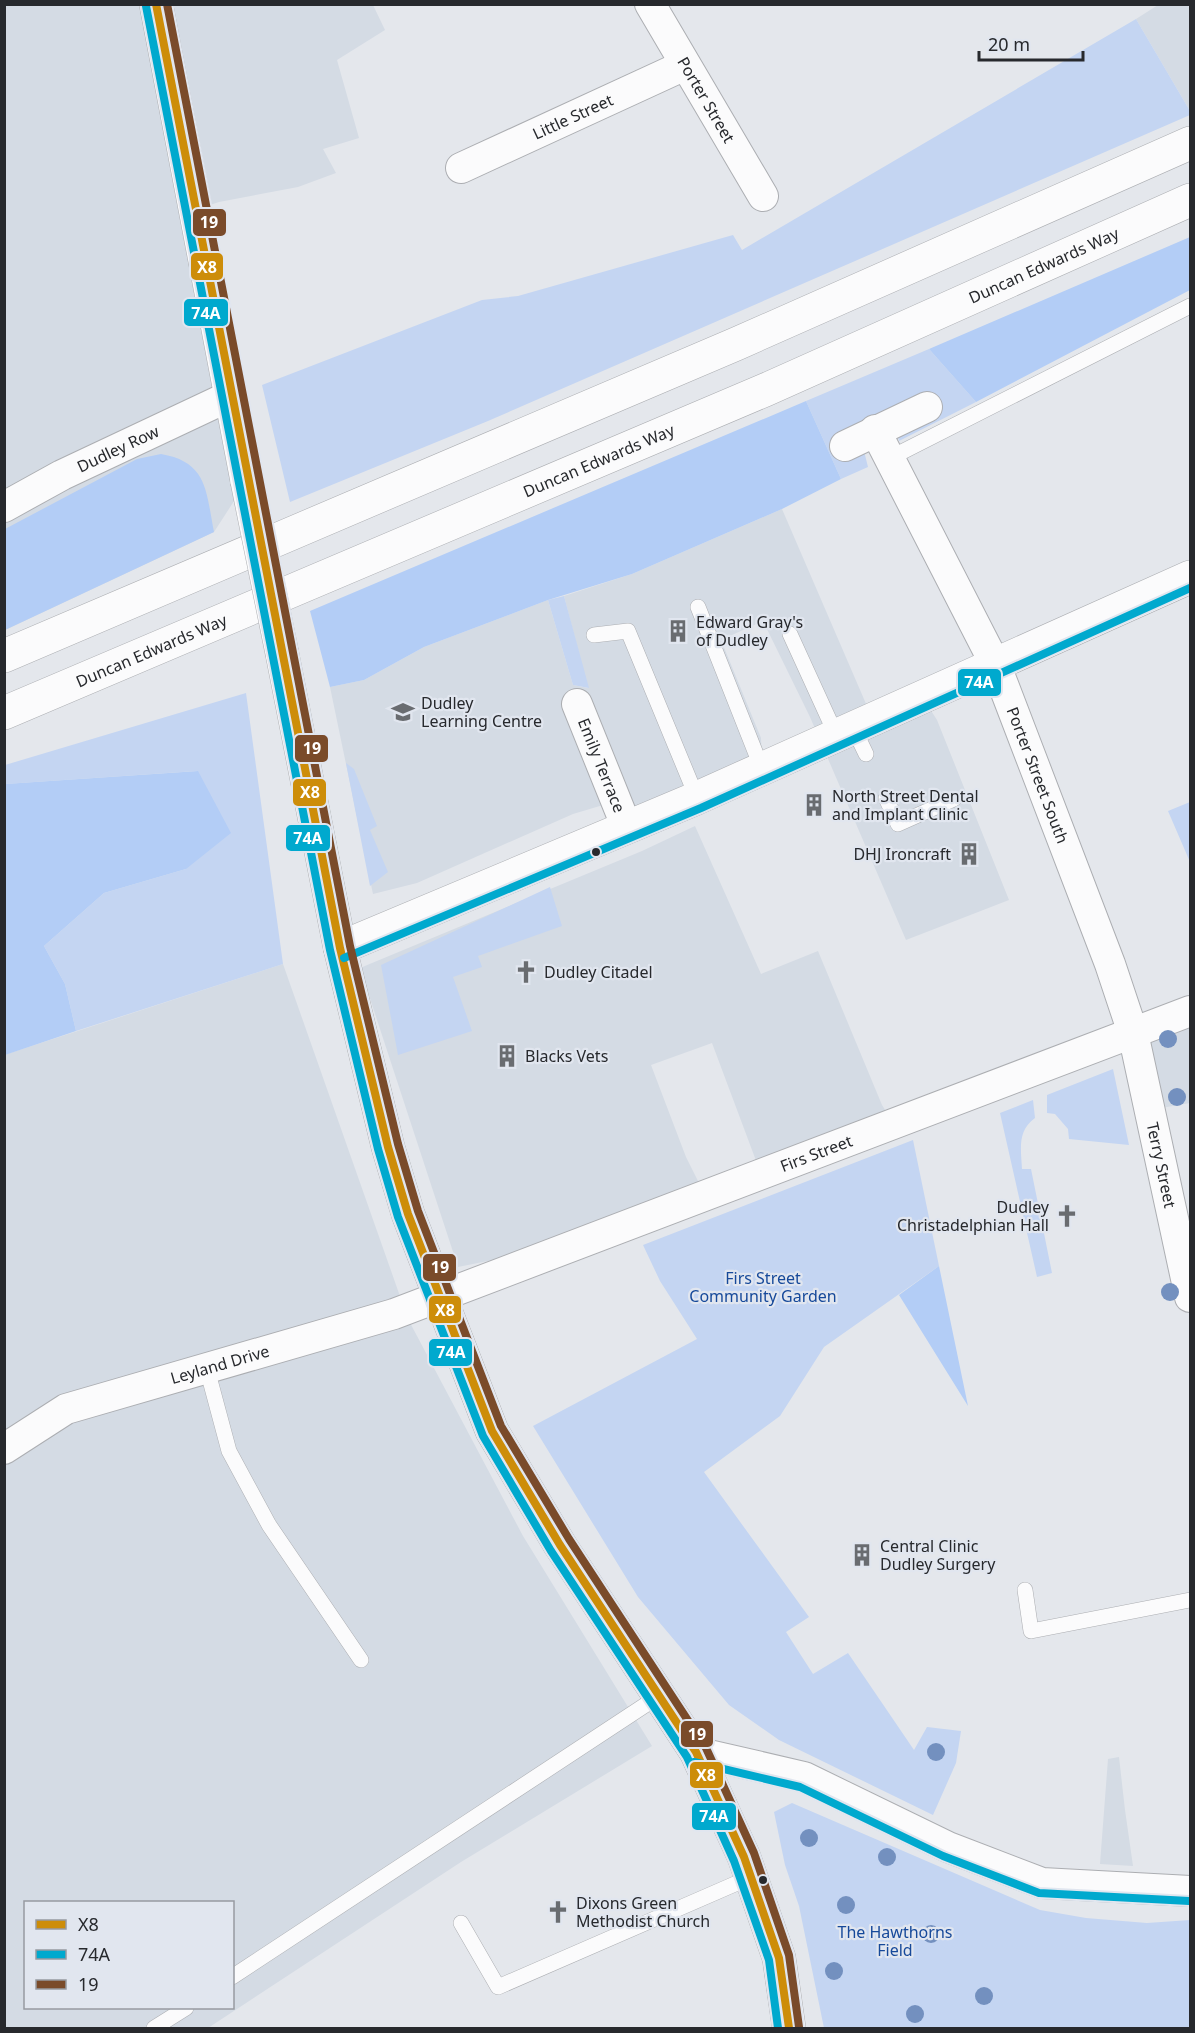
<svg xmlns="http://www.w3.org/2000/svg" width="1195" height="2033" font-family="'Noto Sans',sans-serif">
<rect width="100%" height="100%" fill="#e4e7ec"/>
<path fill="#d4dbe4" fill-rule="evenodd" d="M4,5h369l12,25 -48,30 22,78 -36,11 13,24 -38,14 -79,15 -24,8 52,271 -33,51 -209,98z
M1158,5h32v106l-54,-92z
M782,509l91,211 50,-22 14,22 72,180 -103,40 -96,-223 -47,-96 -42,19 40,98 1,31 -120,53 -12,-25 -57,17 -156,69 -44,11 -43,-207 34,-7 60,-33 124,-47 25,85 15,3 -24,-92 68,-22z
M695,826l66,148 57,-23 64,154 12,19 -133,50 -49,-131 -61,22 35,92 19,38 -123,47 -124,25 -98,-299 282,-117z
M283,964l125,355 115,217 129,210 -191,116 -253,166h-203l-1,-973zM26,1902h206v106h-206z
M1190,1011v92l-40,7 -17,-77z
M1119,1757l6,53 8,56 -33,-2 8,-105z"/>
<path fill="#c4d5f2" d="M1136,19l54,92v4l-702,306 -198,81 -28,-117 220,-85 36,-4 215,-61 9,15z
M929,349l47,53 -77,39 -2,-9 -34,15 5,20 -27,12 -35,-78z
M564,596l25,92 -16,-3 -25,-85z
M246,693l37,271 -207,67 -11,-47 -21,-38 60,-53 82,-24 11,-98 -192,13v-19z
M346,763l8,6 23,57 -7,4 18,42 -18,14z
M1190,802v60l-22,-51z
M550,887l12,39 -84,30 4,11 -29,10 19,54 -74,24 -17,-90z
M1113,1069l16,76 -60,-6 -1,-10 -13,-15 -8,-1v-18z
M1033,1100l2,18c-18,13 -14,31 -13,51h9l21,104 -15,4 -37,-164z
M913,1140l26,126 -115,81 -44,69 -76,56 105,145 -23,15 27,42 35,-21 66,97 13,-23 34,4 -5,32 -23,52 -154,-75 -50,-35 -91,-108 -105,-171 164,-87 -37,-58 -17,-36z
M792,1803l248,107 46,8 61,5 43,-3v108h-366l-25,-122 -14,-41 -11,-53z"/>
<path fill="#b3cdf6" d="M1190,237v53l-214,112 -47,-53z
M806,401l35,78 -59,30 -150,65 -84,26 -124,47 -60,33 -34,7 -20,-76z
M161,454c47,8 45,38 53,78l-209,98v-101l132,-70z
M198,771l33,62 -45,36 -82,24 -60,53 21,38 11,47 -71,24v-271z
M939,1266l29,140 -69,-111z"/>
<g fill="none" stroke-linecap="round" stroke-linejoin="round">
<g stroke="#acaeb2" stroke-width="16">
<path id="service" d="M890,458l300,-152
M698,607l64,162
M790,634l47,103
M594,635l34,-4 69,167
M854,729l12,25
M886,798l12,26 56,-25
M207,1369l22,82 40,74 92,135
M1025,1590l6,41 159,-31
M461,1923l37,64 253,-110
M232,1977l427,-281
M154,2028l32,-20"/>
</g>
<g stroke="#acaeb2" stroke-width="32">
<g id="minor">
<path id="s1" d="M650,4l113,192"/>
<path id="s2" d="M461,168l224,-103"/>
<path id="s3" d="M875,430l121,236 114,298 23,69 57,264"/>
<path d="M845,446l82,-39"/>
<path id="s4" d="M4,507l58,-32 170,-80"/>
<path id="s5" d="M577,704l50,124"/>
<path id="s6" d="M4,1449l62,-40 328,-95 796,-303"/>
<path d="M696,1752l108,25 144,70 94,36 148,8"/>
</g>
</g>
<g stroke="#acaeb2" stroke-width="34">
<path id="tertiary" d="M340,948l357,-150 493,-221"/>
</g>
<g stroke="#acaeb2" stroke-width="34">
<path id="secondary" d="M156,4l91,477
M282,653l58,295 48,199 20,67 84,217 68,114 136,207 48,105 35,101 10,70"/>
</g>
<g stroke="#acaeb2" stroke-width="34">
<g id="trunk">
<path d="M4,656l732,-312 454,-201"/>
<path id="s7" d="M4,713l761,-323 425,-190"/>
</g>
</g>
<use href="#service" stroke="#fbfbfc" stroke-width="15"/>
<use href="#minor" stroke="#fbfbfc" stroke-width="30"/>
<use href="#tertiary" stroke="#fbfbfc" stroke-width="33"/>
<use href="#secondary" stroke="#fbfbfc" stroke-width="33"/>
<use href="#trunk" stroke="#fbfbfc" stroke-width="33"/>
<g stroke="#acaeb2" stroke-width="34" stroke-linecap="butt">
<path id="secondary-bridge" d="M247,481l35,172"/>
</g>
<use href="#secondary-bridge" stroke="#fbfbfc" stroke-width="33"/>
<g stroke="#e1e6ef" stroke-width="12">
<path id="bus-1" d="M156,4l184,944 48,199 20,67 84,217 68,114 136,207 48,105 35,101 10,70"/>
</g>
<g stroke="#e1e6ef" stroke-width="12">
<path id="bus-2" d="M146,6l184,944 48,199 20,68 85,219 68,115 136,206 47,104 35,99 9,68
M344,958l357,-150 489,-220
M694,1762l106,25 143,69 96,37 150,8"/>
</g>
<g stroke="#e1e6ef" stroke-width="12">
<path id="bus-3" d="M167,4l183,942 48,198 20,67 83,215 68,113 137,209 48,105 35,102 10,72"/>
</g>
<use href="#bus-1" stroke="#cd8d09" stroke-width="8"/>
<use href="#bus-2" stroke="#00a9ce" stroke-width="8"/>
<use href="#bus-3" stroke="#7a4b2a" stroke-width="8"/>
</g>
<g fill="#7390bf">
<circle cx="1168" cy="1039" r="9"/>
<circle cx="1177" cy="1097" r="9"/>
<circle cx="1170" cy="1292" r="9"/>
<circle cx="936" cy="1752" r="9"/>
<circle cx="809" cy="1838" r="9"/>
<circle cx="887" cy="1857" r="9"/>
<circle cx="846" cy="1905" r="9"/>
<circle cx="931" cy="1934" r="9"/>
<circle cx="834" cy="1971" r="9"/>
<circle cx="984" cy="1996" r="9"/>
<circle cx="915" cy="2014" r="9"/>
</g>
<defs>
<g id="building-bare" transform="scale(1.8)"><path d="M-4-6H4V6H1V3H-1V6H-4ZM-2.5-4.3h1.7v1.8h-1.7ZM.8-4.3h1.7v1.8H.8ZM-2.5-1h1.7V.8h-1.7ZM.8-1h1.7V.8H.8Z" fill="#696c70" stroke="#e1e6ef" stroke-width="2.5" paint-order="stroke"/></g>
<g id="school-bare" transform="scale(1.8)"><path d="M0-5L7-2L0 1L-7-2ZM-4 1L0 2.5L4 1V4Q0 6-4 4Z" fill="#696c70" stroke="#e1e6ef" stroke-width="2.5" paint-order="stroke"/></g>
<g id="church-bare" transform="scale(1.8)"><path d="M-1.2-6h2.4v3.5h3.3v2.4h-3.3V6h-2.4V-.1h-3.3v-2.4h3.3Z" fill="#696c70" stroke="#e1e6ef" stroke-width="2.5" paint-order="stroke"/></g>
</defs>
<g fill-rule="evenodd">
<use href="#building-bare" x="678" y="631"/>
<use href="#school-bare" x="403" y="712"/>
<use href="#building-bare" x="814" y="805"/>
<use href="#building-bare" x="969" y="854"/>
<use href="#church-bare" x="526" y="972"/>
<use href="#building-bare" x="507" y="1056"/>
<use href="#church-bare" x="1067" y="1216"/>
<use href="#building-bare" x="862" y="1555"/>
<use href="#church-bare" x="558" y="1912"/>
</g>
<g fill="#27292d" stroke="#e1e6ef" stroke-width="2">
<circle cx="596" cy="852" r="5"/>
<circle cx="763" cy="1880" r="5"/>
</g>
<g text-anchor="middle" stroke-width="4.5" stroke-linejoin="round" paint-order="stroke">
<g font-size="16" fill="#27292d" stroke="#e1e6ef">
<text dy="6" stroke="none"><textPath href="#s1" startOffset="111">Porter Street</textPath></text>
<text dy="6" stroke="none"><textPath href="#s2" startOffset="123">Little Street</textPath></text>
<text dy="6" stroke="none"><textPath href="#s7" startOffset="1132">Duncan Edwards Way</textPath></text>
<text dy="6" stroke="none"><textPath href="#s4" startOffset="128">Dudley Row</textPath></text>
<text dy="6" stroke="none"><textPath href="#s7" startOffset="646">Duncan Edwards Way</textPath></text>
<text dy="6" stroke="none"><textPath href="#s7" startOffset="160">Duncan Edwards Way</textPath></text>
<text dy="6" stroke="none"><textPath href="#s5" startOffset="66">Emily Terrace</textPath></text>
<text dy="6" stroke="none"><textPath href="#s3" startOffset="382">Porter Street South</textPath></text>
<text dy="6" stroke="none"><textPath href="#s6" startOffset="867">Firs Street</textPath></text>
<text dy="6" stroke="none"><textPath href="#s3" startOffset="792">Terry Street</textPath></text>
<text dy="6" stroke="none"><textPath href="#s6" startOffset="234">Leyland Drive</textPath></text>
</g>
<g font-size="16" fill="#27292d" stroke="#e1e6ef" text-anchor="start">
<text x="696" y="628">Edward Gray's<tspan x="696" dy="18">of Dudley</tspan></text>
<text x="421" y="709">Dudley<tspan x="421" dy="18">Learning Centre</tspan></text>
<text x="832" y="802">North Street Dental<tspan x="832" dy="18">and Implant Clinic</tspan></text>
<text x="951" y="860" text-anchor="end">DHJ Ironcraft</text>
<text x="544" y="978">Dudley Citadel</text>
<text x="525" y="1062">Blacks Vets</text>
<text x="1049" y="1213" text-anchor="end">Dudley<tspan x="1049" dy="18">Christadelphian Hall</tspan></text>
<text x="880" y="1552">Central Clinic<tspan x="880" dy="18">Dudley Surgery</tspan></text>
<text x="576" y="1909">Dixons Green<tspan x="576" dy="18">Methodist Church</tspan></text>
</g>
<g font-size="16" fill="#16499a" stroke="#e1e6ef">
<text x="763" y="1284">Firs Street<tspan x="763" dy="18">Community Garden</tspan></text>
<text x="895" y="1938">The Hawthorns<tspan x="895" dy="18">Field</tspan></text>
</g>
</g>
<g stroke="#e1e6ef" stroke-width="2">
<rect x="192" y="208" width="35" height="29" rx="6" fill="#7a4b2a"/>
<rect x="190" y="252" width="34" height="29" rx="6" fill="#cd8d09"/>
<rect x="183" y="298" width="46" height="29" rx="6" fill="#00a9ce"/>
<rect x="957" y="668" width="45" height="29" rx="6" fill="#00a9ce"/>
<rect x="294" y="734" width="35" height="29" rx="6" fill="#7a4b2a"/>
<rect x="292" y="778" width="35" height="29" rx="6" fill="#cd8d09"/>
<rect x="285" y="824" width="46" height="28" rx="6" fill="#00a9ce"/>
<rect x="422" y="1253" width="35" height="29" rx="6" fill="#7a4b2a"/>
<rect x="428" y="1295" width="34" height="29" rx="6" fill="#cd8d09"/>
<rect x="428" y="1338" width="45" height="29" rx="6" fill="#00a9ce"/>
<rect x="680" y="1720" width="34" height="28" rx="6" fill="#7a4b2a"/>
<rect x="689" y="1761" width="35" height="28" rx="6" fill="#cd8d09"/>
<rect x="691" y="1802" width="46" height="29" rx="6" fill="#00a9ce"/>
</g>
<g font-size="16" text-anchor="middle" font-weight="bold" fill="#fff">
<text x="209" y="228">19</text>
<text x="207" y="273">X8</text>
<text x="206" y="319">74A</text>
<text x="979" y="688">74A</text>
<text x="312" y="754">19</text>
<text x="310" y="798">X8</text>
<text x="308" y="844">74A</text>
<text x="440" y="1273">19</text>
<text x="445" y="1316">X8</text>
<text x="451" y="1358">74A</text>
<text x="697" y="1740">19</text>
<text x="706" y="1781">X8</text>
<text x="714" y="1822">74A</text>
</g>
<rect width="1195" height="2033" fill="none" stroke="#27292d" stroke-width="12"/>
<rect x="24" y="1901" width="210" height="108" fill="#e1e6ef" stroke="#979aa1" stroke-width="1.5"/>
<rect x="36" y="1920" width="30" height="9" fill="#cd8d09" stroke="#979aa1" stroke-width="1.5"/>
<text x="78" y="1931" font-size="18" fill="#27292d">X8</text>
<rect x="36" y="1950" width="30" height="9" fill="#00a9ce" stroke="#979aa1" stroke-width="1.5"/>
<text x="78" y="1961" font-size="18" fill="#27292d">74A</text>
<rect x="36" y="1980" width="30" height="9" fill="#7a4b2a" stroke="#979aa1" stroke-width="1.5"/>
<text x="78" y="1991" font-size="18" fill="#27292d">19</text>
<path d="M979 51v9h104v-9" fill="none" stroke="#27292d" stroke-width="3"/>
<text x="988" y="51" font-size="18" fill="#27292d" stroke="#e1e6ef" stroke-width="4.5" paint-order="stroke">20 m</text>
</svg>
